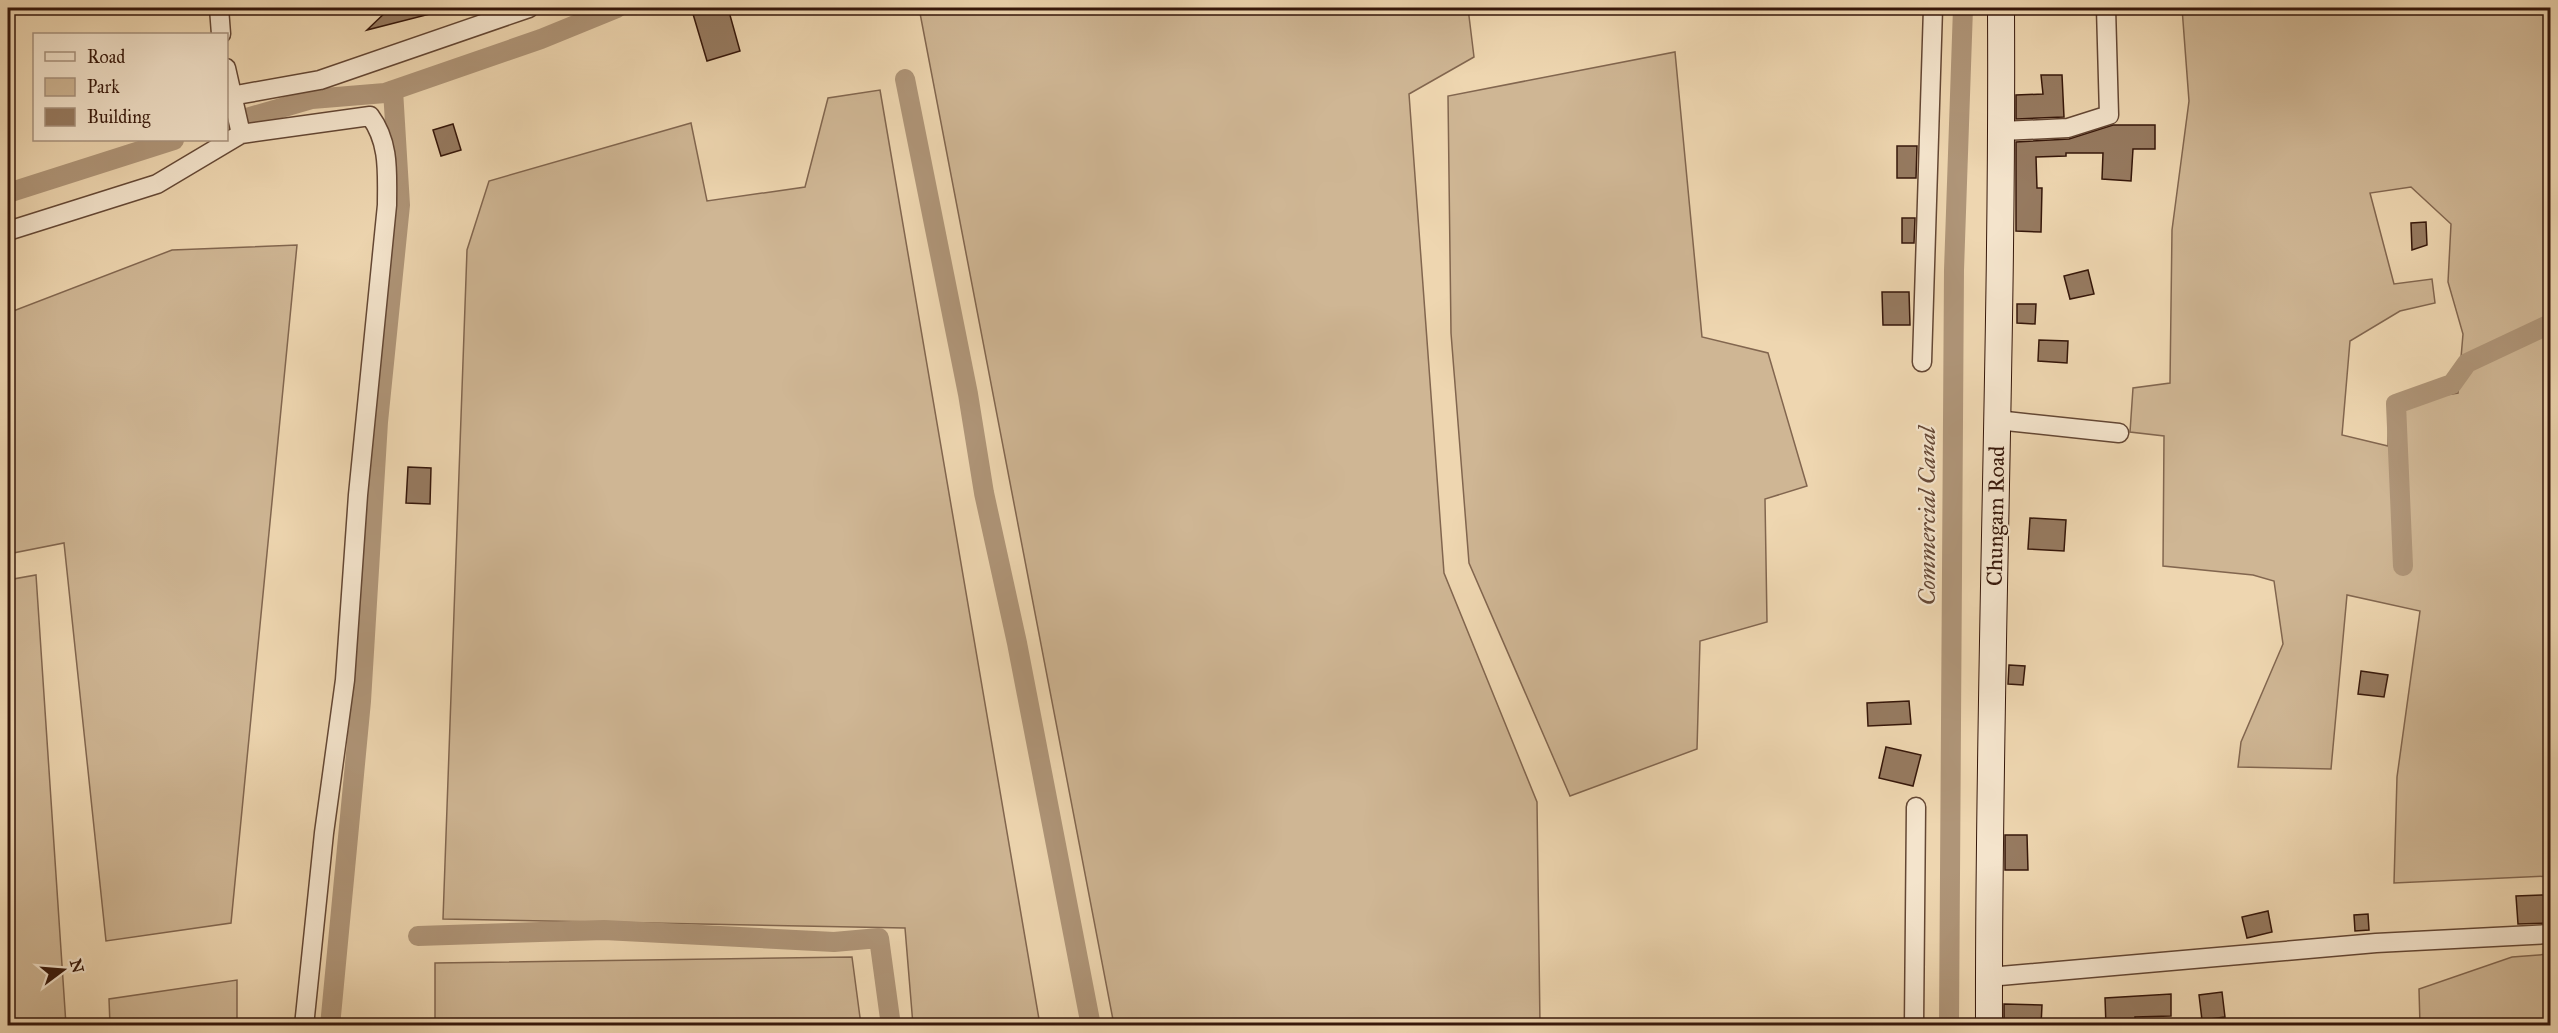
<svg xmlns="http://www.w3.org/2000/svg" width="2558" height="1033" font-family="'IM FELL Great Primer',serif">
<rect width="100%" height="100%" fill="#eed6b0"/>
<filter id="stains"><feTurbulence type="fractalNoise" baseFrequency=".00333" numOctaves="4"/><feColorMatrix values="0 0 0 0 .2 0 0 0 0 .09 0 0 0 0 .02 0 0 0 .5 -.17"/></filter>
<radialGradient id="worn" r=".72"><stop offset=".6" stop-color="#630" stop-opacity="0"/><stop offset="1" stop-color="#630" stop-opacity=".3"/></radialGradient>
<path fill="#cfb694" stroke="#82664f" stroke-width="1.5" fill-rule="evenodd" d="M919,8h549l6,49 -65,37 35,479 93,229 3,223h-426z
M2182,8h368v868l-156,7 3,-106 23,-166 -73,-16 -16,174 -93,-2 3,-25 42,-98 -9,-63 -21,-6 -90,-9 1,-130 -34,-4 3,-44 37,-5 2,-153 17,-129zM2411,187l40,37 -3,58 15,52 -5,59 -69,11 -1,42 -46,-11 8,-94 50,-30 35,-8 -3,-24 -38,5 -24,-91z
M1675,52l27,285 66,16 39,133 -42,13 2,123 -67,19 -3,108 -127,47 -101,-233 -18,-230 -3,-237z
M880,90l160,935h-127l-8,-97 -462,-9 24,-669 22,-69 202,-58 16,78 98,-14 23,-89z
M297,245l-66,678 -125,18 -42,-398 -56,11v-241l164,-63z
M36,575l30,450h-58v-445z
M2550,954v71h-130l-1,-36 93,-32z
M852,957l9,68h-426v-62z
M237,980v45h-127l-1,-26z"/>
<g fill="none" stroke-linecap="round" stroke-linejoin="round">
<path stroke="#af9578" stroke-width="20" d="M905,79l63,315 16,99 33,150 74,383
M226,124l86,-25 73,-6 156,-54 76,-31
M8,193l166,-53
M2403,566l-7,-162 56,-20 15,-21 83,-39
M418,936l186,-6 230,12 45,-4 12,88
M330,1026l31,-325 17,-279 22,-217 -7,-115
M1949,1026l5,-756 9,-262"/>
</g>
<path fill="#967a60" stroke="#36170a" stroke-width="1.5" d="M390,8h44v5l-67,17z
M717,8h11l12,43 -33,10 -14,-47z
M2041,75h21l2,42 -48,2v-24l27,-1z
M453,124l8,26 -20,6 -8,-26z
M2113,125h42v24h-22l-2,32 -29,-2 1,-26h-37v3l-30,1 1,31h5l-1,44 -25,-1v-89l53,-3z
M1897,146h20l-1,32h-19z
M1902,218h13l-1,25h-12z
M2426,222l1,23 -15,5 -1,-27z
M2088,270l6,24 -24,5 -6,-23z
M1882,292h27l1,33h-27z
M2017,304h19l-1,20 -18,-1z
M2039,340l29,1 -1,22 -29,-2z
M408,467l23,1 -1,36 -24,-1z
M2030,518l36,2 -2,31 -36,-2z
M2009,665l16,1 -2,19 -15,-1z
M2361,671l27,4 -4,22 -26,-3z
M1909,701l2,23 -43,2 -1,-23z
M1886,747l35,8 -8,31 -34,-8z
M2005,835h22l1,35h-23z
M2542,895l8,1v27l-32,1 -2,-28z
M2268,911l4,21 -25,6 -5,-21z
M2368,914l1,16 -14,1 -1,-16z
M2222,992l3,25 -23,3 -3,-25z
M2171,994v22l-36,1 1,9h-30l-1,-28z
M2004,1004l38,1 -1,21h-37z"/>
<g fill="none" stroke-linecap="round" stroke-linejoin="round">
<g stroke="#644734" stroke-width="21">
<path id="street" d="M219,8l2,26
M226,68l15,66 129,-18c20,27 17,57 17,89l-29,290 -13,185 -21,153 -20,193
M231,96l89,-16 209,-72
M2002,131l66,-3 41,-13 -3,-107
M8,231l149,-47 84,-50
M1922,362l11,-354
M1997,420l122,13
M1989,977l387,-34 174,-9
M1914,1026l2,-219"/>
</g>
<g stroke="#36170a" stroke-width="28">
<path id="secondary" d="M1989,1026c-1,-340 14,-679 12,-1018"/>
</g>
<use href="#street" stroke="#f4e4cc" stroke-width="18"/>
<use href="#secondary" stroke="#f4e4cc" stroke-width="26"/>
</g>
<g text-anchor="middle" stroke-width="4.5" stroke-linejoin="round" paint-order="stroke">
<g font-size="22" fill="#36170a" stroke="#f4e4cc">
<text transform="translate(1995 516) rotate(-89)" y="8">Chungam Road</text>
</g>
<g font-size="24" font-style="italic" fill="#664936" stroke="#f4e4cc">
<text transform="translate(1927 516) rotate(-90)" y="8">Commercial Canal</text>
</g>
</g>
<rect width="2558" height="1033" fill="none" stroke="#eed6b0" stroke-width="30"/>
<rect x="9" y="9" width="2540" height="1015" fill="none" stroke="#36170a" stroke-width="3"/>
<rect x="15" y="15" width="2528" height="1003" fill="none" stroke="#36170a" stroke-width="1.5"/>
<rect x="33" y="33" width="195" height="108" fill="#f4e4cc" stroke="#a8927e" stroke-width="1.5"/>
<rect x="45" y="52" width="30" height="9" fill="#f4e4cc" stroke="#a8927e" stroke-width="1.5"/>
<text x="87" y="63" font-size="18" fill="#36170a">Road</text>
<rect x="45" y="78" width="30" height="18" fill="#cfb694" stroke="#a8927e" stroke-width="1.5"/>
<text x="87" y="93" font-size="18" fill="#36170a">Park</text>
<rect x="45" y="108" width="30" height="18" fill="#967a60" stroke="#a8927e" stroke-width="1.5"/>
<text x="87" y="123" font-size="18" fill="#36170a">Building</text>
<g transform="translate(63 970) rotate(74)" stroke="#f4e4cc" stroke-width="4.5" paint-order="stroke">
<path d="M0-4.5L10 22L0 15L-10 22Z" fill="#36170a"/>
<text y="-9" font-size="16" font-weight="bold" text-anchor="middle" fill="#36170a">N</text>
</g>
<rect width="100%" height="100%" filter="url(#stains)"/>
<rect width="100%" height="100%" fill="url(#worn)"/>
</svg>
